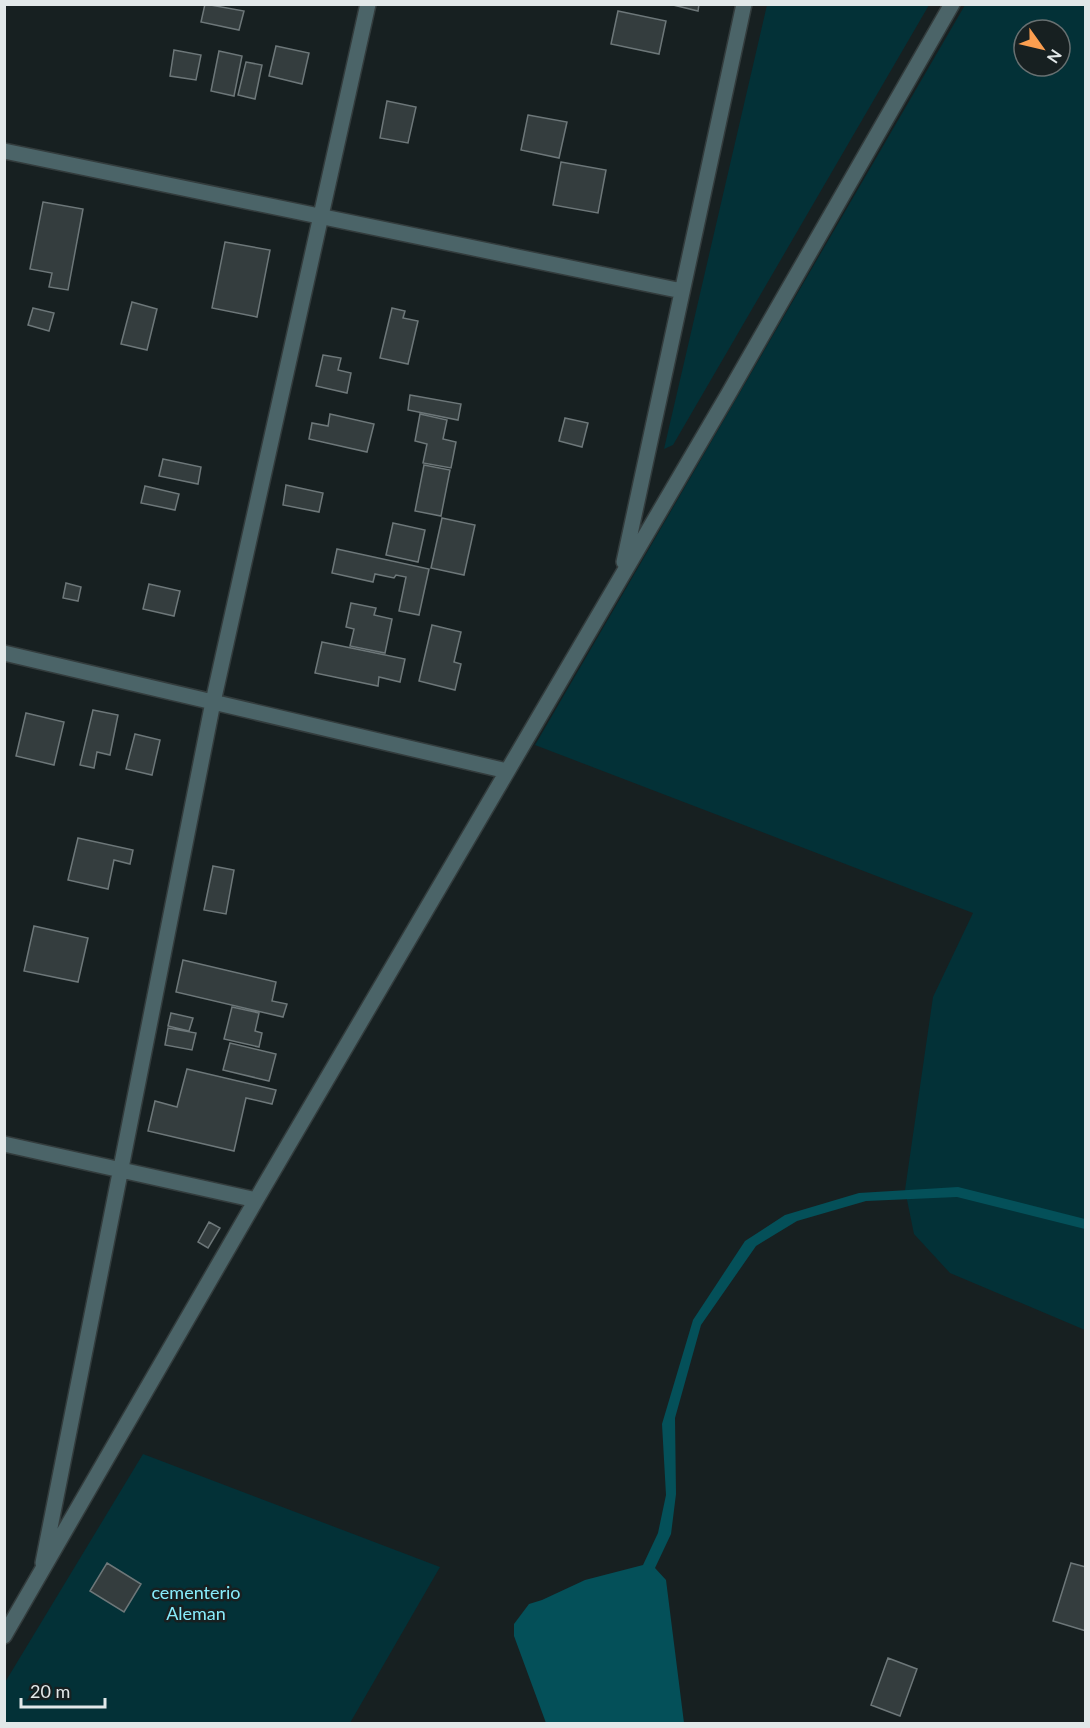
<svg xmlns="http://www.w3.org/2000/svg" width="1090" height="1728" font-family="Lato,sans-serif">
<rect width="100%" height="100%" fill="#172021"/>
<path fill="#033137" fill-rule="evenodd" d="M767,5h162l-256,440 -9,4z
M965,5h120v1325l-135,-57 -36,-39 -9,-44 28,-193 40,-84 -438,-168zM1024,30h36v36h-36z
M143,1454l297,113 -90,156h-345l-1,-39z"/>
<path fill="#045059" d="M958,1187l127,32v10l-128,-32 -91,4 -69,20 -41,25 -55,79 -26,93 1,76 -5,40 -16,34 11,12 18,143h-138l-32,-87v-12l15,-20 13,-4 43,-20 58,-15 15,-32 8,-38 -4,-71 31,-104 52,-79 40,-26 74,-22z"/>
<path fill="#343d3e" stroke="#6d7779" stroke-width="1.5" d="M205,4l39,7 -5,19 -38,-8z
M669,4h30l-1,7z
M618,11l48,10 -7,33 -48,-10z
M276,46l33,7 -7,31 -33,-8z
M174,50l27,5 -5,25 -26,-4z
M219,51l23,5 -8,40 -23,-5z
M246,62l16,3 -7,34 -17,-4z
M387,101l29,6 -8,36 -28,-5z
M528,115l39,7 -8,36 -38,-8z
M561,162l45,8 -8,43 -45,-8z
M43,202l40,7 -15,81 -19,-3 3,-14 -22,-4z
M225,242l45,8 -13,67 -45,-9z
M132,302l25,7 -10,41 -26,-6z
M33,308l21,5 -5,18 -21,-6z
M392,308l13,3 -2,7 15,3 -10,43 -28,-6z
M323,355l18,3 -3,12 13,3 -4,20 -31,-7z
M410,395l51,9 -3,16 -50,-10z
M330,414l44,10 -7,28 -58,-13 3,-16 16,3z
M420,414l27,6 -4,19 13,3 -5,26 -28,-5 4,-19 -12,-3z
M565,418l23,5 -6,24 -23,-6z
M163,459l38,8 -3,17 -39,-8z
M424,465l26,5 -9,46 -26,-5z
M286,485l37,8 -4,19 -36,-7z
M145,486l34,8 -4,16 -34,-7z
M442,518l33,7 -11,50 -33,-7z
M393,523l32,7 -7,32 -32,-7z
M337,549l92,20 -10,46 -20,-4 7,-34 -10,-2 -2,3 -19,-4 -2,8 -41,-9z
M66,583l15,4 -3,14 -15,-3z
M149,584l31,7 -6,25 -31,-7z
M351,603l25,5 -2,7 18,4 -7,34 -35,-7 4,-17 -8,-2z
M432,625l29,7 -7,30 7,2 -6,26 -36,-9z
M322,642l83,17 -5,23 -21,-5 -1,9 -63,-13z
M93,710l25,5 -8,40 -13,-3 -3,16 -14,-3z
M26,713l38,9 -10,43 -38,-9z
M135,734l25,6 -8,35 -26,-6z
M78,838l55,12 -3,14 -16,-4 -6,29 -40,-9z
M213,866l21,4 -8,44 -22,-4z
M34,926l54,12 -10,44 -54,-11z
M183,960l93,22 -4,19 15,3 -4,13 -107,-25z
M232,1007l27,6 -4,18 7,2 -3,14 -35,-8z
M171,1013l22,5 -4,13 -21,-5z
M168,1028l28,5 -4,17 -27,-5z
M230,1043l46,11 -7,27 -46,-11z
M187,1069l89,21 -4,14 -26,-6 -12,53 -86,-20 7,-30 22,6z
M209,1222l11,6 -12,20 -10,-6z
M107,1563l34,21 -17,28 -34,-21z
M1071,1563l15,4v64l-33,-10z
M888,1658l29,11 -17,47 -29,-11z"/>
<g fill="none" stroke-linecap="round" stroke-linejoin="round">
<g stroke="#333c3d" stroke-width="18">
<path id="minor" d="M4,151l678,140
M624,562l120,-558
M4,653l503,118
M4,1144l252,56
M43,1563l170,-861 155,-698
M4,1636l252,-436 473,-807 223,-389"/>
</g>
<use href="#minor" stroke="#4b6468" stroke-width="15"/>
</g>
<g text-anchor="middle" stroke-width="5" stroke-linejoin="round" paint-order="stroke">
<g font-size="18" fill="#88ecfc" stroke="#172021">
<text x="196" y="1599">cementerio<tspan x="196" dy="21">Aleman</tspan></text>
</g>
</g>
<rect width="1090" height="1728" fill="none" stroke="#e2e8e9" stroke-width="12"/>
<g transform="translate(1042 48) rotate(124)"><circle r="28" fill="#172021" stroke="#687071" stroke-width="1.5"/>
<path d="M0-4.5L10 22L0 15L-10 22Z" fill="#fb9e50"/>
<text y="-9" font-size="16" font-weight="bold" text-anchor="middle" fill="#e2e8e9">N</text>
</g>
<path d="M21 1698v9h84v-9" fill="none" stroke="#e2e8e9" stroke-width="3"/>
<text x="30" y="1698" font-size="18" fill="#e2e8e9" stroke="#172021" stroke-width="4.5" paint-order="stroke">20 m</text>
</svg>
